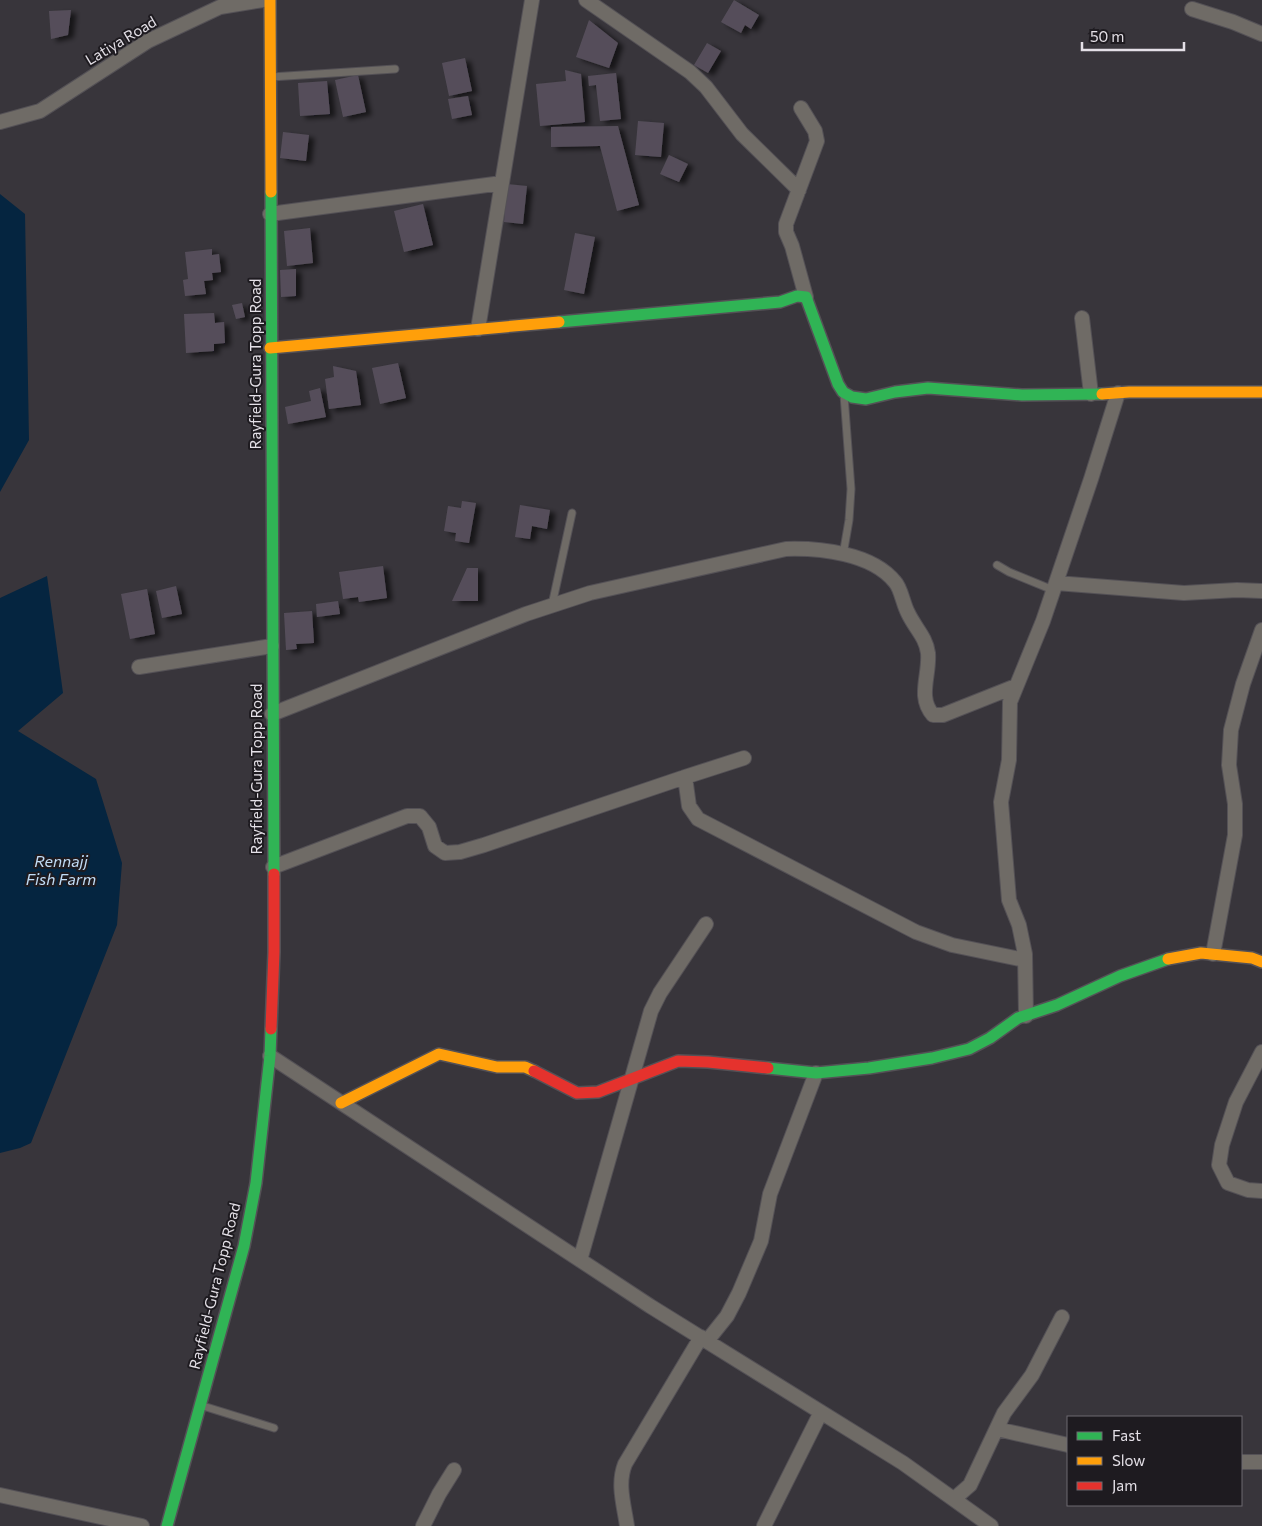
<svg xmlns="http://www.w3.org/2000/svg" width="1262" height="1526" font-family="Commissioner,sans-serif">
<defs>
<filter id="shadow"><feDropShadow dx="5.5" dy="3" stdDeviation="2.5" flood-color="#0009"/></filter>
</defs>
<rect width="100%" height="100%" fill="#38353b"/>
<path fill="#052540" d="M0,194l25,20 4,226 -29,52z
M47,576l16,117 -45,38 78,48 26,84 -5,62 -86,218 -11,5 -20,5v-555z"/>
<path fill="#554e5a" filter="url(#shadow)" d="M734,0l25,15 -8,14 -6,-4 -4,8 -20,-11z
M71,10l-3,25 -17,4 -2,-28z
M589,20l29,23 -9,25 -33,-11z
M707,43l14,8 -13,22 -14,-8z
M465,58l7,33 -23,5 -7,-33z
M565,70l16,4 4,48 -45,4 -4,-42 30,-3z
M616,73l5,46 -21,2 -4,-36 -7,1 -1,-10z
M358,75l8,37 -23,5 -8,-37z
M327,81l3,33 -30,2 -2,-33z
M468,96l4,19 -20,4 -4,-20z
M638,121l26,2 -3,34 -26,-2z
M618,126l21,79 -22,6 -17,-65 -49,1v-20z
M283,132l26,3 -3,26 -26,-3z
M669,155l19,9 -9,18 -19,-8z
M507,184l20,2 -4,38 -19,-2z
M423,204l10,41 -29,7 -10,-41z
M310,228l3,35 -26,3 -3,-35z
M575,233l20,4 -11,57 -20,-4z
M212,249v6l7,-1 2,18 -9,1 1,7 -9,1 2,13 -21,2 -2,-16 5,-1 -3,-27z
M296,269v27l-15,1 -1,-27z
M242,303l3,14 -9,2 -4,-14z
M214,313l1,10 9,-1 1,21 -11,1v7l-28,2 -2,-39z
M398,363l8,35 -26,6 -8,-36z
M333,366l23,5 5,34 -32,4 -4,-30 9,-2z
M320,388l6,29 -38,7 -3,-17 26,-6 -2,-10z
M462,501l14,2 -7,40 -14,-2 1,-8 -12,-2 4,-25 13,2z
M520,505l30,5 -3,19 -15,-3 -2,13 -15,-2z
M383,566l4,32 -28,4 -1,-5 -15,2 -4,-27z
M467,568h11v33h-26z
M176,586l6,28 -20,4 -6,-27z
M147,589l8,45 -25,5 -9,-45z
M338,601l2,13 -23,3 -1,-13z
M312,611l2,32 -18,1 1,5 -11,1 -2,-37z"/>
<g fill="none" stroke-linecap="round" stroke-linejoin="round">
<g stroke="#545156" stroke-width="9">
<path id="lane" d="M271,77l124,-8
M843,555l6,-35 2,-31 -7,-94
M997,565l12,7 44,18
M552,605l20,-92
M203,1406l71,22"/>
</g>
<g stroke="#545156" stroke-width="16">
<path id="street" d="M586,0l104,72 16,15 36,47 57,56
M1192,9l41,13 29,12
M801,108l14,23 2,10 -31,83v8l6,14 14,51
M0,122l40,-11 108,-70 72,-34 43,-7
M270,214l232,-31
M1082,318l9,76
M478,329l54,-329
M1056,583l128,10 53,-3 25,1
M139,667l133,-21
M272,714l254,-100 64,-21 196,-44c34,-1 86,4 109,33 6,6 8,22 13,31 7,15 18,24 20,40 2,22 -11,44 5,62h10l73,-29
M685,777l4,29 9,13 218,113 36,13 73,15
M273,867l134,-51h13l9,11 6,19 10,7 15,-1 24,-7 201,-68 59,-19
M1213,954l22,-119v-31l-6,-39 2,-35 12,-46 19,-54
M1026,1016l-1,-62 -6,-29 -10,-25 -8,-98 8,-42 1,-58 33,-81 48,-142 27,-86
M1262,1052l-26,50 -14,43 -3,20 9,18 20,7 14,1
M270,1056l380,250 253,157 88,63
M580,1260l71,-249 9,-18 46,-69
M707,1341l20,-25 12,-23 22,-52 9,-47 46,-121
M997,1429l71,16
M1241,1462h21
M0,1495l142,31
M954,1499l16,-14 34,-72 28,-38 30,-58
M423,1526l16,-32 15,-24
M627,1526c-3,-21 -10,-42 -2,-62l76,-127
M764,1526l57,-114"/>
</g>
<g stroke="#545156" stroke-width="14">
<path id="fast" d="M271,192l3,682
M559,322l221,-20 17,-6 9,1 32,87 5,8 9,5 14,2 29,-7 33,-4 94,7 80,-1
M768,1068l48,5 53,-5 63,-10 37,-9 21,-11 28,-20 39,-13 63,-29 48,-17
M167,1526l77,-280 12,-63 14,-127 1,-27"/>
</g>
<g stroke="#545156" stroke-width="14">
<path id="slow" d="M270,0l1,192
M270,348l289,-26
M1102,394l27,-2h133
M1168,959l33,-6 51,5 10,4
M341,1103l98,-49 58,13h28l9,4"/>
</g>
<g stroke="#545156" stroke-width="14">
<path id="jam" d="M271,1029l3,-77v-78
M534,1071l43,22 21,-1 80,-31 30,1 60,6"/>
</g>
<use href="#lane" stroke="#6f6b66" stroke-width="7"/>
<use href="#street" stroke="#6f6b66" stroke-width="14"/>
<use href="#fast" stroke="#30b455" stroke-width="11"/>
<use href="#slow" stroke="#ff9f0a" stroke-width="11"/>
<use href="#jam" stroke="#e5322d" stroke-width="11"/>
</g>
<g text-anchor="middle" stroke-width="4" stroke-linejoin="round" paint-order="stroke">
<g font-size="15" fill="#e4e0e7" stroke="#1e1b20">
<text transform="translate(121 41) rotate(-31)" y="5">Latiya Road</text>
<text transform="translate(256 364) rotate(-90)" y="5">Rayfield-Gura Topp Road</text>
<text transform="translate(257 769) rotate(-90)" y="5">Rayfield-Gura Topp Road</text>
<text transform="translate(215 1286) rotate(-76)" y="5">Rayfield-Gura Topp Road</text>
</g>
<g font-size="16" font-style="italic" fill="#c1dcf6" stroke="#1e1b20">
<text x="61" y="867">Rennajj<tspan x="61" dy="18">Fish Farm</tspan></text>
</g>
</g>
<rect x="1067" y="1416" width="175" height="90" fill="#1e1b20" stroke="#6d6a70"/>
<rect x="1077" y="1432" width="25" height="8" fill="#30b455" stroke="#6d6a70"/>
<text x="1112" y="1441" font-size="15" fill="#e4e0e7">Fast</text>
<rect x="1077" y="1457" width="25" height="8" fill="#ff9f0a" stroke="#6d6a70"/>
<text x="1112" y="1466" font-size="15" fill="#e4e0e7">Slow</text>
<rect x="1077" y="1482" width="25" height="8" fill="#e5322d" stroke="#6d6a70"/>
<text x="1112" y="1491" font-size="15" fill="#e4e0e7">Jam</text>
<path d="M1082 42v8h102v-8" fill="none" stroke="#e4e0e7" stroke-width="2.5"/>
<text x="1090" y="42" font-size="15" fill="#e4e0e7" stroke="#1e1b20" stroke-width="4" paint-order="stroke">50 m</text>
</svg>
